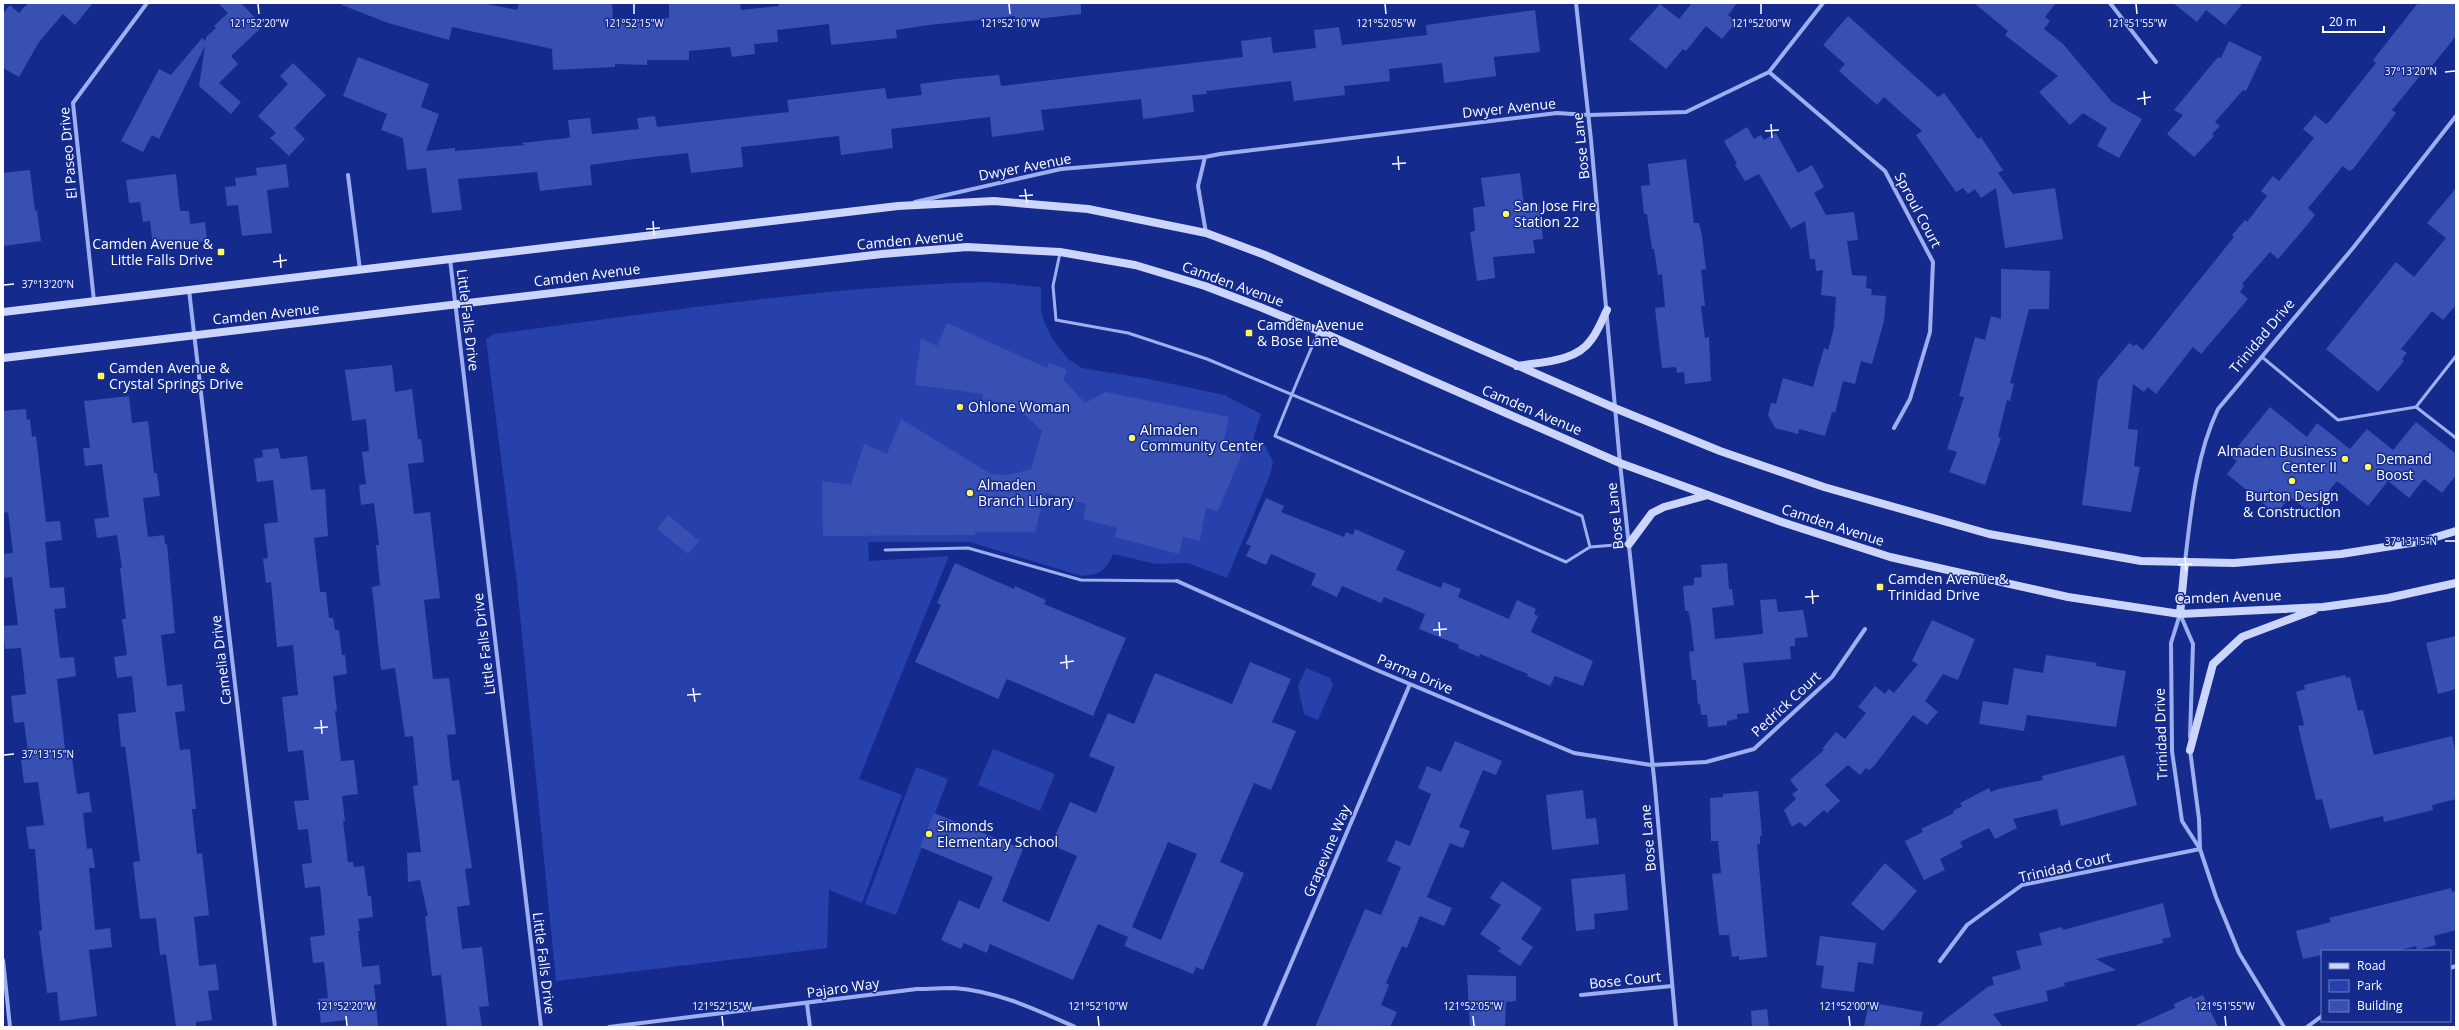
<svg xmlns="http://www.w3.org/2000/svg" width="2459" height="1030" font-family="'Open Sans',sans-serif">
<rect width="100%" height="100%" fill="#142a8d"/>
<path fill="#2641ac" d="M988,282l53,5v24l4,13 8,16 15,19 14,9 67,11 75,16 37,19 -8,25 12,6 8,17 -3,13 -43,103 -39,-15 -32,1 -43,-10c-8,18 -12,20 -32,22l-111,-34h-102l1,19 80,-5 -90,223 43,16 -40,108 -33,-13 -2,58 -271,33 -39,-397 -31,-245 8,-5c164,-21 328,-48 494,-52z
M1306,668l24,10 3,7 -15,35 -14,-6 -6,-28z
M993,749l62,25 -15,37 -62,-26z
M916,767l32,12 -52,136 -31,-11z"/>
<path fill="#3850b4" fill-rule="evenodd" d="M28,3h65l-18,22 -12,-11 -24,28 -20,35 -16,-9v-54l7,-9 9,8z
M218,3h23l22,23 -32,30 7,8 -19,19 22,19 -10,12 -32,-28 6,-40 -46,93 -7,-4 -9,17 -22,-11 38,-72 12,6 31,-37 4,3v-4l10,-9 -2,-2 14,-13z
M342,3h140l35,7 2,-7h93l1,15h56v-15h71l1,7 38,-4v-3h302v11l-66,7v-5l-86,9 -33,5 1,8 -66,7 -2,-21 -52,6 1,12 -24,2 1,10 -23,3 -2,-10 -41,4v9h-42v5l-32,-1v3l-62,3 -1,-21 -100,-22 -3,13 -61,-17 -46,-18z
M1692,3h45l-9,12 8,7 -14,17 -16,-13 -20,25 -3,-2 -17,20 -37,-30 31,-35 19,15z
M1974,3h82l-11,14 5,4 -6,8 19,15 49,58 30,17 -23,39 -22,-12 10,-18 -24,-15 -13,12 -31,-33 19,-16 -53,-41 3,-4z
M2173,3h70l-18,22 -19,-15 -9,12z
M2418,3h38v33l-29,36 -2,-2 -33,40 4,3 -43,56 -4,2 -6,-5 -35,42 7,7 -12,15 -25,29 -8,-7 -28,32 2,2 -4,6 8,7 -47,55 -8,-7 -37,47 -8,-7 -4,5 -11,-8 -5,45 10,1 -4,36 6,1 -9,45 -49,-7 16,-125 31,-37 5,3 2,-2 7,6 91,-113 -2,-2 13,-15 2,2 20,-26 -6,-5 12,-15 6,5 35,-43 -11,-9 12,-14 11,9 3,-2 47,-59 -3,-3z
M1535,10l5,42 -46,5 2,19 -52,7 -2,-20 -53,6 1,12 -46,5 1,9 -51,6 -3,-20 -85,10 1,3 -15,1 2,17 -51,7 -2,-20 -100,11 3,20 -52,7 -2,-20 -99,12 2,19 -52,7 -2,-19 -98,11 2,20 -52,6 -3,-20 -53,6 -45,6 2,20 -52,6 -3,-19 -79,7 4,31 -30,3 -6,-45 -19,2 -4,-32 -22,-8 6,-16 -44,-18 15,-39 71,27 -8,23 18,7 -13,37 29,-3v3l70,-6 -4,-2 47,-5 2,-1 -2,-17 22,-2 2,16 47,-5 -2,-11 18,-2 2,11 132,-15 -2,-12 98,-12 2,11 35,-4 -2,-11 36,-5 43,-4 2,11 242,-29 -2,-16 30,-4 2,16 43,-5 -2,-18 25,-3 3,18 85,-10 -1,-10z
M1848,16l90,81 6,-4 34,46 3,-2 22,33 -5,3 15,21 42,-6 8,51 -58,9 -9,-60 -15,10 -6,-9 -7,5 -5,-6 -7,4 -40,-57 6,-4 -38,-34 -7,8 -38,-34 6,-7 -22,-19z
M2229,41l33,16 -16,34 -3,-1 -28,32 5,4 -8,8 2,2 -20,21 -27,-23 16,-19 -9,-5 44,-53 3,1z
M293,63l33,32 -32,33 11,11 -16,17 -19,-18 6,-5 -18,-17 30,-32 -8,-8z
M1747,127l7,12 7,-4 3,5 12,-7 22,40 14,-8 12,22 -10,6 12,22 28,-3 4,28 -11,1 5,34 15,1 -1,12 6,1 -1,6 15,1 -2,25 -12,43 -11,-3 -6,23 -12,-3 -8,32 -3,-1 -7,24 -26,-7 -1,5 -23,-6 -7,-13 3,-12 5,1 7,-26 30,9 11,-39 4,2 6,-22 2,-31 -15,-2 2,-25 -7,1 -1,-12h-5l-5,-38 -14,8 -32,-55 -14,7 -10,-16 2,-1 -13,-23z
M1686,159l8,64h5l3,13 4,33 -5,1 4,36h-4l4,32 4,-1 2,44 -26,3 -1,-12 -7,1 -1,-6 -14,1 -7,-60 10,-1 -3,-33 -4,1 -4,-26h-2l-5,-35h-3l-3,-28 9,-1 -2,-21z
M286,164l3,23 -22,3 5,43 -30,3 -4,-31 -11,1 -2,-19 11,-1 -1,-8 22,-3 -1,-7z
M30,170l5,41 2,-1 4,31 -38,5v-73z
M1520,173l4,33 15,-2 4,35 -10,1 2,13 -42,4 2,21 -18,3 -7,-49 5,-1 -2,-23 12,-2 -4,-28z
M176,174l4,37h9l1,13 15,-2 2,19 -54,6 -3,-26 -7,1 -3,-20 -11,1 -3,-23z
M2456,188v117l-13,15 -11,-9 -31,38 6,4 -5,6 2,2 -26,31 -52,-43 70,-87 18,15 32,-39 -19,-15z
M2001,269l49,2 -1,38h-20l-19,74 4,1 -4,17 -3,-1 -9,37 3,1 -16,47 -36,-13 8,-20 -10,-3 17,-52 -5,-1 16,-59 10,3 6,-24 10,3z
M947,323l100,45 2,-6 18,8 -4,9 22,24 20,-11 124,25 -7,33 20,4 -24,57 -12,-3 -6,33 -17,-4 -4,17 -64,-17 2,-9 -34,-9 3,-15 -41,-11 -10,39h-60v3l-152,1 -1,-55 29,4 13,-41 23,10 14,-35 90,55 17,1 23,-6 11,-38 -17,-16 -20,-12 -23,-3 1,-6 -68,-9 6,-47 16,8z
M392,365l3,27 17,-3 6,50h3l3,23 -16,2 6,50 16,-2 10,86 -16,2 9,79 16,-1 7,56 -9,1 5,46 7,-1 13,88 -7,1 5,36 -13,2 5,42 20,-2 7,59 -10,1 3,20h-35l-6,-52 -9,1 -7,-60h3l-8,-36 -12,2 -1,-29 14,-1 -8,-66 5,-1 -5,-49 -8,1 -10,-69 -14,2 -9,-83 8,-2 -4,-40h3l-5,-42 -13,2 -2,-20 7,-1 -4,-32 7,-1 -3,-32 -14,2 -7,-51z
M129,396l3,27 16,-2 6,52h3l3,23 -17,2 5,39 16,-2 1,9h2l8,89 -14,2 6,51 15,-2 3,27 -10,1 5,38 10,-1 6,60h-4l5,45 5,-1 7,62 -15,2 5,49 17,-2 3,26 -11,1 4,29 -16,2v5h-20l-10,-73 -6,1 -4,-37 -16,1 -7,-57 7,-1 -15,-115 -4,1 -3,-33 18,-2 -4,-36 -15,2 -3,-21 13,-2 -5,-36h4l-6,-51h2l-5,-33 -20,3 -3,-19 15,-2 -7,-53 -17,2 -2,-18h7l-6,-47z
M2270,407l37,30 10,-14 33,26 17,-20 26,21 23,-28 40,32v21l-14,18 -18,-14 -15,19 -21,-17 -20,25 -31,-25 -26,32 -21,-16 -14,17 -49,-40 10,-13 -7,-5z
M26,409l1,11 3,-1 2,18 4,-1 10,86 14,-1 2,19 -17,2 5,46 14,-1 2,21 -12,1 6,49 14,-1 2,19 -19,3 9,79h6l5,36 12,-2 3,20 -9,1 4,36 5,-1 3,20h-6l6,62 15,-2 2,19 -23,3 8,66 -37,5 -3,-29 -10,1 -8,-62 3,-1 -7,-81h-6l-3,-22 18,-2 -6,-43 -14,1 -3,-23 8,-1 -5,-37 -10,1 -3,-27 15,-2 -5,-46 -16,1 -2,-20v-3l15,-1 -6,-48 -9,1v-24l10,-1 -5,-41 -5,1v-102z
M278,448l3,11 26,-3 4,34 14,-1 3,47 -14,2 6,54h6l3,26h4l2,12h4l3,25h3l2,19 -14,2 4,35h-2l6,50 13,-1 4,34 -16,2 3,25h-2l5,41h5l1,5 10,-1 4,30h3l2,21 -15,2 2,12h-2l4,36 17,-2 2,19 -7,1 4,42h-31l-1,-7 -25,3 -3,-24 10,-1 -4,-36 -11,1 -3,-26 15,-2 -5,-49 -15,2 -3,-24 10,-1 -4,-34 -10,1 -4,-29 15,-1 -6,-50 -15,2 -6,-55 16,-2 -5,-50 -16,2 -6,-65 -5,1 -3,-24 5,-1 -4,-34 14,-2 -5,-42 -16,2 -3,-23 9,-2 -1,-7z
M1266,498l18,8 -3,6 63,25 2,-5 7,3 2,-6 50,22 -9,19 45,18 2,-6 18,7 -3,8 51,22 8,-19 19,9 -2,5 4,2 -7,16 62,29 -10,25 -28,-10 -5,10 -23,-10 1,-2 -48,-20 -1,3 -21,-9 1,-3 -40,-16 6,-15 -41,-17 -3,6 -39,-17 -5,11 -26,-12 5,-11 -45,-20 -5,11 -20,-9 5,-10 -5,-2z
M668,515l31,26 -11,13 -31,-25z
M955,563l59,26 1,-3 31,14 -2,4 82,34 -33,78 -86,-37 -9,20 -83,-37 26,-57 -4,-2z
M1727,563l2,26h3l2,16 -22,3 3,31 48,-5 -3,-34 16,-1 2,13 25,-2 5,27 -13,1v8h-5l1,13 -48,4 6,50 -12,1v5l-10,2v4l-19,2 -1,-12h-6l-1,-11 -2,1 -2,-25h-4l-3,-28 5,-1 -4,-34 -2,-6h-3l-2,-25 11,-1v-7l8,-1 -1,-12z
M1932,620l43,19 -17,41 -15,-6 -18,27 13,11 -11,13 -14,-10 -39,51 -5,4 -3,-2 -6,7 -12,-10 -23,20 15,16 -13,12 -3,-3 -19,17 -5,-5 -8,5 -8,-17 12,-11 -4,-5 6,-4 -8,-10 34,-30 -2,-1 14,-17 9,7 21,-26 -8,-6 17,-21 10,8 4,-5 5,4 24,-29 -6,-3z
M2456,636v53l-18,5 -12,-51z
M2046,655l51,8 -1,3 30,5 -10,56 -89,-12 -3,16 -45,-7 4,-23 25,4 6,-37 29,5z
M1250,662l41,17 -19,43 24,9 -25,59 -17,-7 -34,79 24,11 -41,97 -7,-3 -3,7 -69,-28 5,-11 -1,2 -30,-13 -25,56 -83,-36 -3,9 -23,-10 -3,6 -20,-9 18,-40 20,9 14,-32 -73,-30 14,-34 89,36 -21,52 47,21 28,-66 -26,-11 19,-43 26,11 19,-46 -26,-11 19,-43 26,11 21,-51 77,31zM1168,842l29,12 -36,86 -29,-13z
M2345,675l1,3 4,-1 8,34 5,-1 11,45 78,-19 4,18v45l-24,6 1,5 -49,12 -1,-6 -53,13 -8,-30 -6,1 -8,-33 -10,-41 6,-1 -8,-33 9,-3 -1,-4z
M1455,741l47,20 -6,14 -13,-5 -24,57 11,4 -7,17 -13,-5 -23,54 25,11 -8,18 -24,-10 -13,32 -5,-2 -16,37 3,2 -8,20 16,7 -7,15h-75l50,-118 16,6 20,-48 -14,-6 9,-21 14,6 21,-52 -13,-6 9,-22 14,6z
M2124,755l13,50 -76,21 -4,-17 -44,10 4,9 -22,11 -6,-11 -29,14 3,5 -23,12 5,11 -21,10 -19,-39 18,-9 -2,-3 33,-16 -1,-2 9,-5 -2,-3 29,-15 2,4 7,-3 45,-9 -1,-4z
M1583,790l3,29 10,-1 3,26 -47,6 -6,-55z
M1758,791l4,45h-2v8h-3l10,113 -28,3v-4l-7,1 -3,-22h-10l-7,-61 9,-1 -3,-32h-7l-1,-43 13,-1v-3z
M1885,863l32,28 -34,40 -32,-27z
M1625,874l3,36 -34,4 1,15 -19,2 -5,-52z
M1502,881l40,27 -21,31 12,8 -13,19 -22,-15 3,-3 -21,-14 21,-29 -11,-7z
M2451,888l1,4 4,-1v39l-22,6 2,9 -19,5 -1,-4 -21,5h-73v4l-19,4 -7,-28 35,-9 -2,-4z
M2163,903l8,34 -9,2 1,4 -67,16 20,11 -52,13 1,3 -19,5 2,10 -55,13 10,13h-68l54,-41 5,-1 -2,-8 29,-8 -5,-18 26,-6 -3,-12 23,-6 1,3z
M1820,936l56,7 -3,21 -15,-2 -4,30 -33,-4 3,-22 -8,-1z
M1467,975l49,1v25l-10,1 -1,25h-35z
M2203,995l15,32h-86l43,-19 -1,-4 15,-7 3,-1 1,3z
M1869,1002l54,10 -3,15h-56z
M1767,1009l2,18h-17l-1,-16z"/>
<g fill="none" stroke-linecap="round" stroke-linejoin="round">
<path stroke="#9eaff0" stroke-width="3" d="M1060,253l-7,33 3,34 72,13 79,26 375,157 8,31 -24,15 -291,-126c14,-35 28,-69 43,-103
M2262,357l76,63 78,-13 40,31
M2416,407l40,-51
M1590,547l38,-3
M885,550l83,-2 113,32 96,1"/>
<path stroke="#9eaff0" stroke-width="4" d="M1576,3l15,137 29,323 35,324 21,240
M2110,3l46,59
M1769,72l116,99 48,91 -3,70 -20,67 -16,29
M1205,157l-7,29 8,47
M348,175l12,95
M915,202l146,-33 144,-12 15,-3 337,-41 32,2 97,-3 83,-40 54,-69
M450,259l91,768
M189,290l86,737
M94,301l-21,-198 74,-100
M2185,562c6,-51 11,-107 33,-153l135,-161 103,-132
M1177,581l202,90 195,82 77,12 55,-3 48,-13 78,-72 33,-48
M2180,614l-9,29 1,108 10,70 18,28 16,48 23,56 45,74
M2180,614l13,30 -3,93
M2190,750l9,69 1,29
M3,960l7,67
M1940,961l27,-36 55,-40 178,-36
M2450,968l6,-2
M1581,995l91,-9
M807,1004l3,23
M609,1027l308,-38c13,0 25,-1 37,-1 43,3 83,22 121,39
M1264,1027l146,-343
M2307,1027l15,-11"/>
<path stroke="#ccd5fb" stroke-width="8" d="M3,312l895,-106 96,-5 94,8 118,24 59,22 352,154 103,42 104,36 165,47 152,27 93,2 107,-9 82,-13 33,-10
M3,358l879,-104 85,-7 93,5 75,13 70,21 55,21 59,24 301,132 159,58 111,36 178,40 112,17 143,-7 65,-9 68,-15
M1517,366c24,-4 59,-4 74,-26 7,-9 11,-20 16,-30
M1629,544l23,-31 12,-6 44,-12
M2180,614l5,-52
M2190,750l23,-86 29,-27 72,-27"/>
</g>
<path fill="none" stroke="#fff" stroke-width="1.5" d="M258,4l1,10M634,4v10M1009,4l1,10M1385,4l1,10M1761,4v10M2136,4l1,10M2445,72l10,-1M2144,91l1,14M2137,99l14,-2M1771,124l1,14M1765,131l14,-1M1398,156l1,14M1392,164l14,-1M1025,189l2,14M1019,196l14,-1M653,221l1,14M646,229l14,-1M280,254l1,14M273,262l14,-2M4,285l10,-1M2445,541h10M2185,557l1,14M2178,565l14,-1M1812,590l1,14M1805,597l14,-1M1439,622l1,14M1433,630l14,-1M1066,655l1,14M1060,663l14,-2M693,688l2,14M687,695l14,-1M321,720l1,14M314,728l14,-1M4,755l10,-1M346,1016l1,10M722,1016l1,10M1098,1016l1,10M1473,1016l1,10M1849,1016l1,10M2225,1016l1,10"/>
<g fill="#fff95e" stroke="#142a8d" stroke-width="1.5">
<circle cx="1506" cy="214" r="4"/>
<rect x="217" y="248" width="8" height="8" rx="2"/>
<rect x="1245" y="329" width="8" height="8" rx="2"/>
<rect x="97" y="372" width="8" height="8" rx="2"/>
<circle cx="960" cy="407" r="4"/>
<circle cx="1132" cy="438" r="4"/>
<circle cx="2345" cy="459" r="4"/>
<circle cx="2368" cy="467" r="4"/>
<circle cx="2292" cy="481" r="4"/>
<circle cx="970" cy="493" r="4"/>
<rect x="1876" y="583" width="8" height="8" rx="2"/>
<circle cx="929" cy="834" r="4"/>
</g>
<g text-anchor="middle" stroke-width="3" stroke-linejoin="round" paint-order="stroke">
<g font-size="14" fill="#fff" stroke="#142a8d">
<text transform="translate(1509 108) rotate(-6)" y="5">Dwyer Avenue</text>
<text transform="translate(1581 146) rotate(-96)" y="5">Bose Lane</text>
<text transform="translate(68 153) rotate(-95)" y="5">El Paseo Drive</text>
<text transform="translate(1025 167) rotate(-11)" y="5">Dwyer Avenue</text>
<text transform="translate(1918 210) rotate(62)" y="5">Sproul Court</text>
<text transform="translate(910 240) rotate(-5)" y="5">Camden Avenue</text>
<text transform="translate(587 275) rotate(-7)" y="5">Camden Avenue</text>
<text transform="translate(1233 284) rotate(20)" y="5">Camden Avenue</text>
<text transform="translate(266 314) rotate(-6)" y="5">Camden Avenue</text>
<text transform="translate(468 320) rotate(83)" y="5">Little Falls Drive</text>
<text transform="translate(2262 336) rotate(-50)" y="5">Trinidad Drive</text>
<text transform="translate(1532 410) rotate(23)" y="5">Camden Avenue</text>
<text transform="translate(1615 516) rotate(-96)" y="5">Bose Lane</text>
<text transform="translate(1833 525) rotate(18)" y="5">Camden Avenue</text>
<text transform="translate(2228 597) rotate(-2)" y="5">Camden Avenue</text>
<text transform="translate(484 644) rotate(-97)" y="5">Little Falls Drive</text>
<text transform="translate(221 660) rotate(-97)" y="5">Camelia Drive</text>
<text transform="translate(1415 674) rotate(23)" y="5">Parma Drive</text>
<text transform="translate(1786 704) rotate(-43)" y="5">Pedrick Court</text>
<text transform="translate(2161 734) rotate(-92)" y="5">Trinidad Drive</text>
<text transform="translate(1648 838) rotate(-95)" y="5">Bose Lane</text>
<text transform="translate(1327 851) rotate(-67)" y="5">Grapevine Way</text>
<text transform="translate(2065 867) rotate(-13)" y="5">Trinidad Court</text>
<text transform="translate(544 963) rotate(83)" y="5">Little Falls Drive</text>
<text transform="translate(1625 980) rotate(-6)" y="5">Bose Court</text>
<text transform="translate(843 988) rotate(-8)" y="5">Pajaro Way</text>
</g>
<g font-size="14" fill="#fff" stroke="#142a8d" text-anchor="start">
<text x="1514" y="211">San Jose Fire<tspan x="1514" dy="16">Station 22</tspan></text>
<text x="213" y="249" text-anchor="end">Camden Avenue &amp;<tspan x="213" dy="16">Little Falls Drive</tspan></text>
<text x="1257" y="330">Camden Avenue<tspan x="1257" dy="16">&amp; Bose Lane</tspan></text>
<text x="109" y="373">Camden Avenue &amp;<tspan x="109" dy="16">Crystal Springs Drive</tspan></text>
<text x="968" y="412">Ohlone Woman</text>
<text x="1140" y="435">Almaden<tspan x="1140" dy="16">Community Center</tspan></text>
<text x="2337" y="456" text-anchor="end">Almaden Business<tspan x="2337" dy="16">Center II</tspan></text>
<text x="2376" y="464">Demand<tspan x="2376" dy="16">Boost</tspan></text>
<text x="978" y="490">Almaden<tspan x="978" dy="16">Branch Library</tspan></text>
<text x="2292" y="501" text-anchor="middle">Burton Design<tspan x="2292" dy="16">&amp; Construction</tspan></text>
<text x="1888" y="584">Camden Avenue &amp;<tspan x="1888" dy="16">Trinidad Drive</tspan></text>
<text x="937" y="831">Simonds<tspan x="937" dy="16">Elementary School</tspan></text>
</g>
</g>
<g font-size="10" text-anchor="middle" fill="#fff" stroke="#142a8d" stroke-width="3" stroke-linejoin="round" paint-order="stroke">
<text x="259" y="27">121°52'20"W</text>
<text x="634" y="27">121°52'15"W</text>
<text x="1010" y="27">121°52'10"W</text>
<text x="1386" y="27">121°52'05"W</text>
<text x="1761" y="27">121°52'00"W</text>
<text x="2137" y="27">121°51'55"W</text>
<text x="2411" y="75">37°13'20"N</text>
<text x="48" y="288">37°13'20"N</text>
<text x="2411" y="545">37°13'15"N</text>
<text x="48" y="758">37°13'15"N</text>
<text x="346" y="1010">121°52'20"W</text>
<text x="722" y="1010">121°52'15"W</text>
<text x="1098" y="1010">121°52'10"W</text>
<text x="1473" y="1010">121°52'05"W</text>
<text x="1849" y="1010">121°52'00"W</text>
<text x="2225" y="1010">121°51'55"W</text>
</g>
<rect width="2459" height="1030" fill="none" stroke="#ffffff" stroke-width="8"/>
<rect x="2321" y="950" width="130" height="72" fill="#142a8d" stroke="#727fbb"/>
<rect x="2329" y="963" width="20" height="6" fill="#ccd5fb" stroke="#727fbb"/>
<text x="2357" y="970" font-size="12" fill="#ffffff">Road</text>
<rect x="2329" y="980" width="20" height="12" fill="#2641ac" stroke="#727fbb"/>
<text x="2357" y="990" font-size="12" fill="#ffffff">Park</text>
<rect x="2329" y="1000" width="20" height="12" fill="#3850b4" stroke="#727fbb"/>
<text x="2357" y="1010" font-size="12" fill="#ffffff">Building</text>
<path d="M2323 26v6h61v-6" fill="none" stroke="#ffffff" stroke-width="2"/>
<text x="2329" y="26" font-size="12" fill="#ffffff" stroke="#142a8d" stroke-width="3" paint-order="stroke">20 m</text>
</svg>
